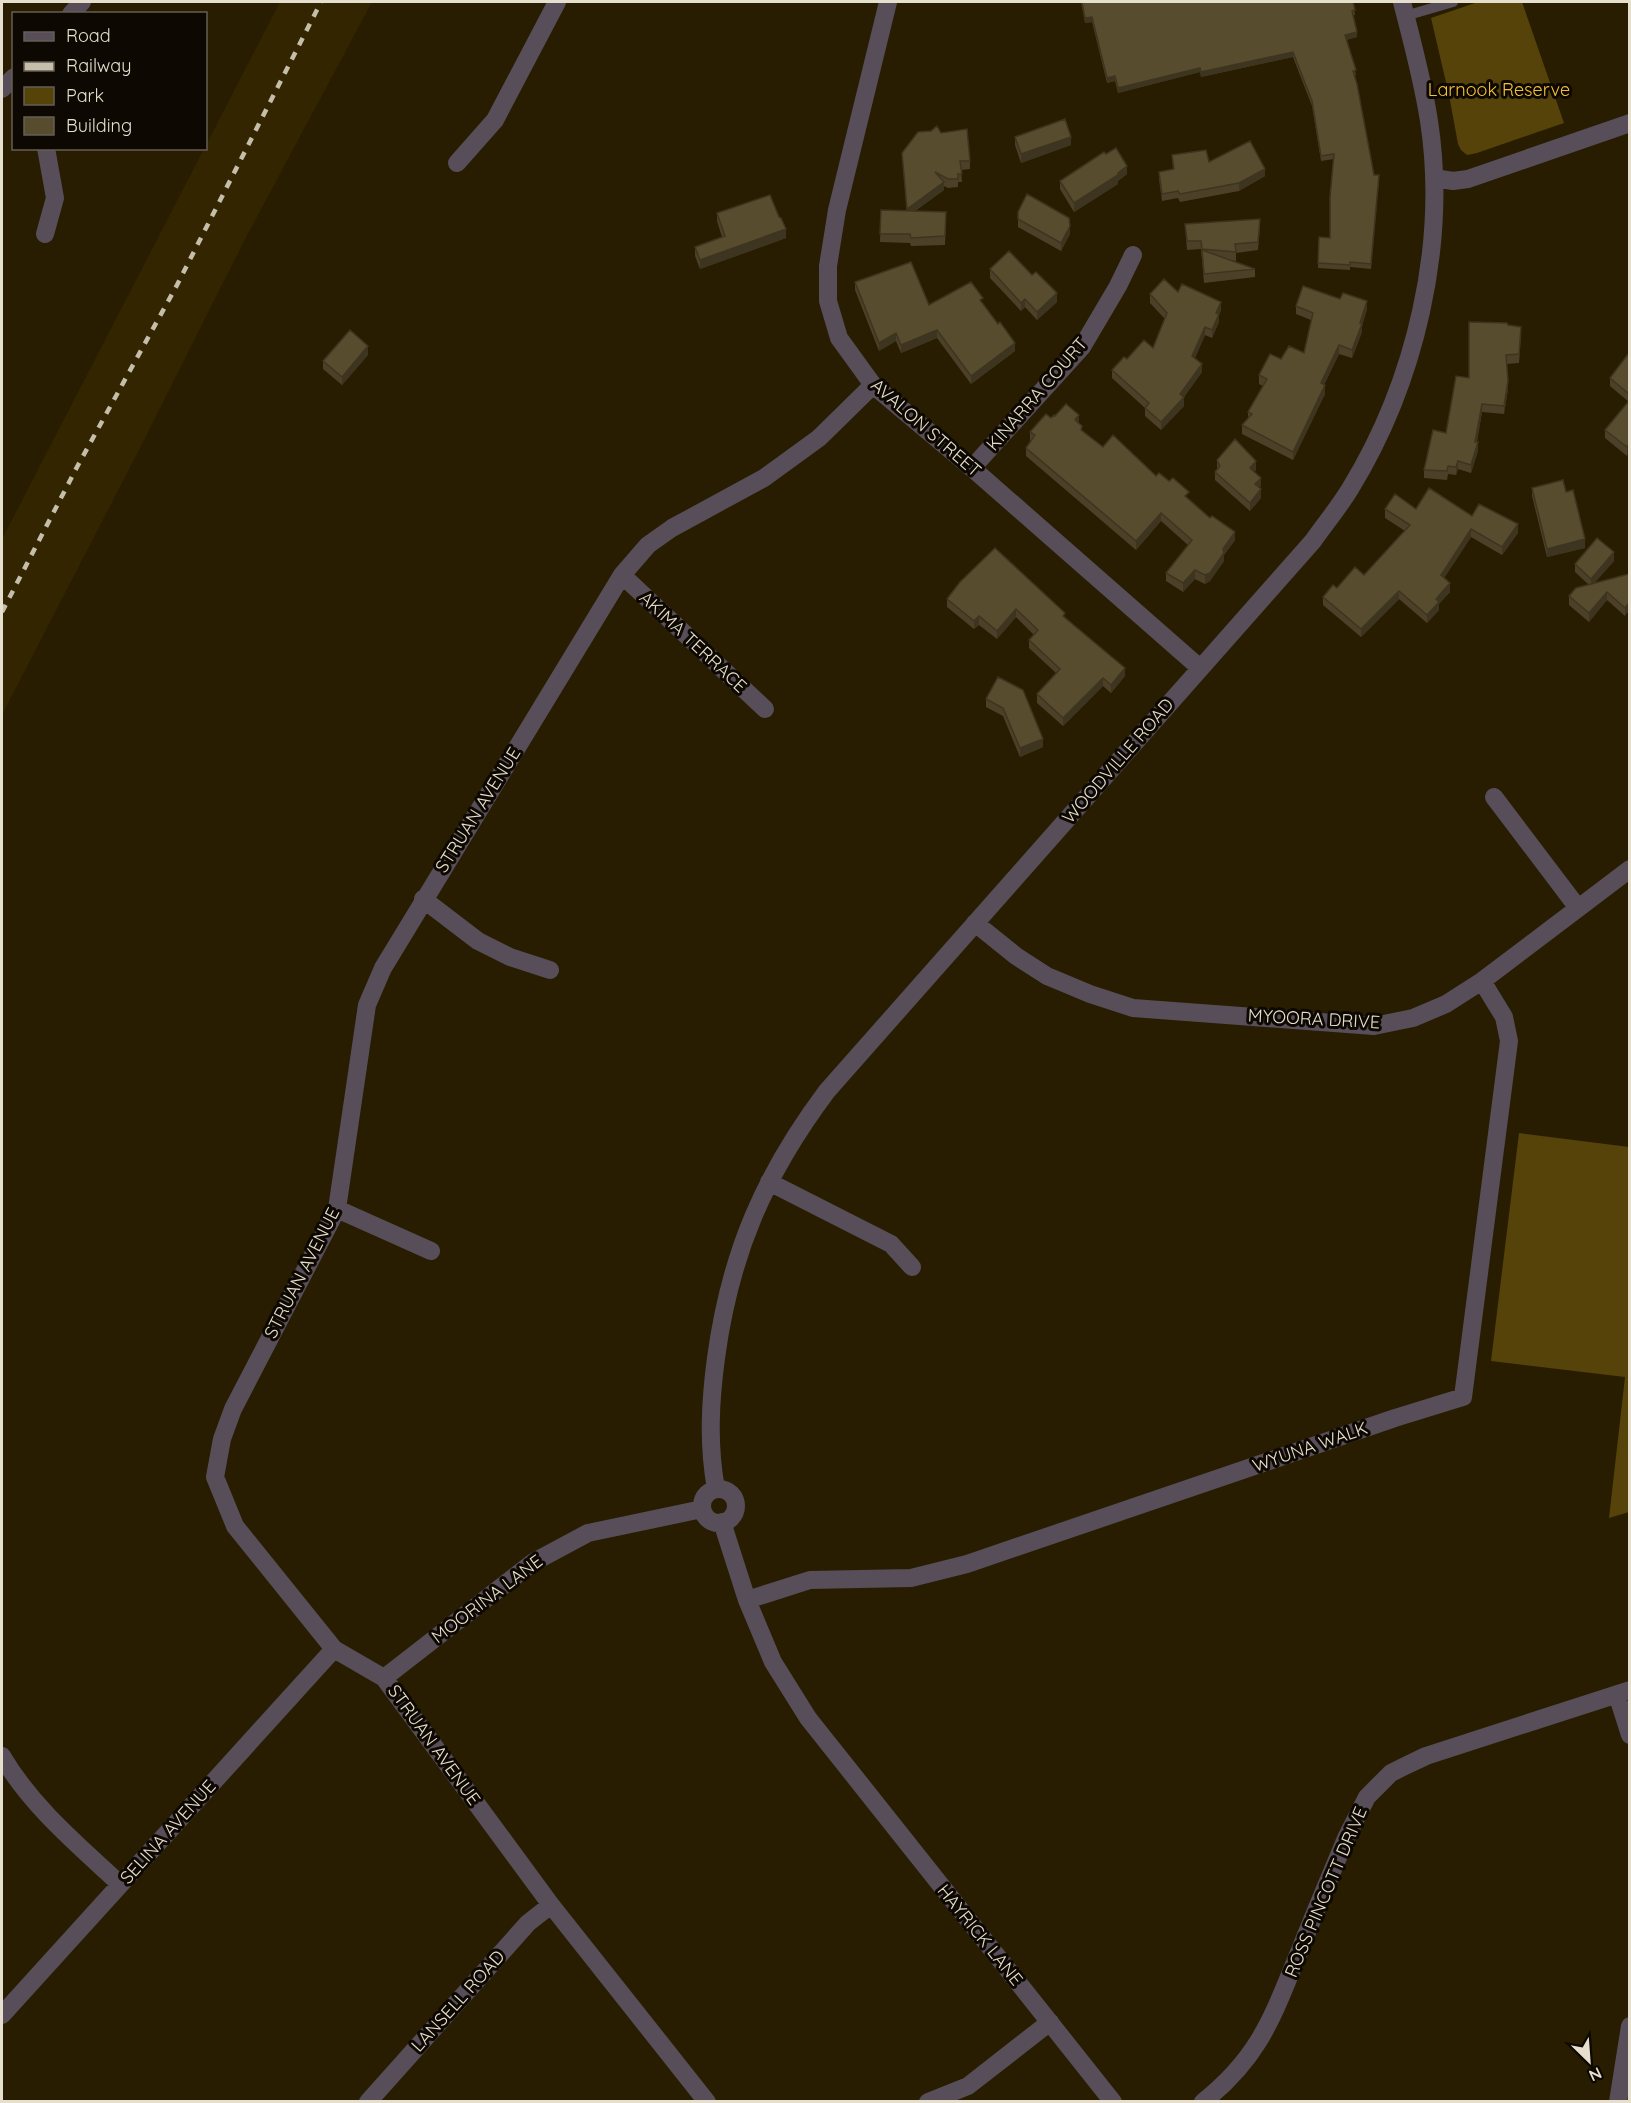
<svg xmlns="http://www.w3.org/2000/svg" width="1631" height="2103" font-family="Quicksand,sans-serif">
<rect width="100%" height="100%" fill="#281d00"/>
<path fill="#332500" d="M280,2h92l-129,241 -106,211 -135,261v-176z"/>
<path fill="#56430a" d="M1478,2h44l42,121 -87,30 -10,2 -6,-5 -3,-6 -9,-49 -18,-77z
M1519,1133l110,14v365l-20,6 16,-141 -134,-16z"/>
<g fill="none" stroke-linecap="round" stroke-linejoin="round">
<path stroke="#574e59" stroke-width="10" d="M1405,16l48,-14"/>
<path stroke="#574e59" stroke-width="18" d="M888,2l-51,208 -9,56v35l11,37 34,47 99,83 228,200
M71,14l11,-12
M2,89l12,-12
M457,163l38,-43 62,-118
M1434,178l19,3 15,-2 162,-56
M45,234l10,-36 -9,-50
M972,468l110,-121 36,-61 15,-31
M622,575l143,134
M1494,797l84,111
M423,899l55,42 32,16 40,13
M975,923l41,33 31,20 43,18 43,14 241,18 39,-8 33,-14 36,-23 148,-112
M769,1182l122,62 21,23
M337,1209l94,42
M716,1489c-8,-45 -6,-86 0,-131 14,-104 48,-183 111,-267l486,-550c12,-17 26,-34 37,-52 65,-106 98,-244 79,-368 -6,-40 -17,-80 -27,-119
M702 1506a17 17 0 1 1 34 0a17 17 0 1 1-34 0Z
M722,1522l25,78 26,62 35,56 305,384
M747,1600l63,-20 101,-2 56,-14 428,-146 68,-21 46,-356 -5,-24 -22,-36
M384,1678l148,-115 56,-30 114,-24
M1617,1694l13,41
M2,1756c29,50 76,89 118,128
M2,2015l332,-366
M368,2102l160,-179 23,-18
M707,2102l-156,-197 -167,-227 -50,-29 -99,-123 -20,-49 7,-38 11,-30 104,-200 30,-204 16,-37 239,-393 26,-30 24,-17 92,-50 55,-40 54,-53
M928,2102l40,-16 82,-64
M1203,2102c58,-46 70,-87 97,-152 15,-38 31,-76 47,-114l20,-39 24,-24 14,-7 21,-10 204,-66
M1618,2102l12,-76"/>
<path stroke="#c5beab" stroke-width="4.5" stroke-dasharray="8 8" stroke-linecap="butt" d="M2,612l75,-145 100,-182 144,-283"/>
</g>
<path fill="#4c4128" d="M1081,2h272l2,13h-2l4,22 -11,3 10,35 -2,1 20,99 5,5 -8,89 -21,-2v3l-32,-2 1,-31 11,1 4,-79 -13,2 -9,-55 -19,-49 -92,20 -1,-5 -82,21 -3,-12 -8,2 -15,-61 -7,1z
M941,133l29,28v8l-9,1 1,12h-4v5l-10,1 -4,-2v4l-29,21 31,1 -1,33 -34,1 -1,-3 -30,-1 1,-32 26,1 -5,-58z
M1015,137l56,8 -50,18 -6,-18z
M1106,154l21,20 -9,7v3l-44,28 -14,-23v-8z
M1172,155l37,7 56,14 -26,15 -59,11 -2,-4 -16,3 -3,-22v-7l14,-2z
M1018,212l52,22 -9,17 -43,-24z
M717,213l69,25 -86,31 -5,-13v-9l27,-10 -5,-16z
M1185,224l75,3 -2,23 -22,3v8l-7,-1 26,9v8l-51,6 -3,-34 -14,1z
M990,269l42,6 25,27 -20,18 -12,-13 -4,4 -31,-33z
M855,282l74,23 54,-1 15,20 17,27 -44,33 -34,-46 -36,15 -5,-12 -17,10 -24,-61z
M1178,292l43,18 -2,5v7l-7,16 -7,-3 -10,23 7,14 -18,25v9l-23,24 -16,-14v-8l-33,-30v-8l15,-11 26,-11 12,-29 -15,-16v-9z
M1296,306l71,3 -5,17v6l-10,26 -13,-4 -15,31 1,9 -32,66 -51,-26v-9l6,-6v-7l15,-26 -4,-2v-9l45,-22 7,-33 -15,-6z
M1508,325l13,10 -2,28 -12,1 1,25 -4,25 -22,-2 -5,30 1,9 -7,22 -13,-4 -2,6 -8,-1 -1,6 -23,-2v-8l22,-37 23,-55z
M1629,353v49l-19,-16v-8z
M368,355l-26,30 -19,-16v-8z
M1629,404l-2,52 -22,-18v-8z
M1051,418l28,6 3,6 21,17 53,29 33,23 46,41 -11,15v6l-14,20 -5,3 -10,-5 -12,13 -17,-11v-8l22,-28 -27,-24 -25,29 -110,-94v-8l5,-7h-1v-9z
M1217,460l39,10 -2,2 7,14 -2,2 2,10 -11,13 -35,-31v-8l2,-3z
M1532,488l34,4 19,56 -38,9 -15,-61z
M1385,509h31l56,7 46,17 -16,22 -31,-18 -27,41 6,14 -11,12v6l-12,13 -28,-24 -38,38 -38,-32v-8l14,-9 27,-13 41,-44 -20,-13z
M1614,561l-20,22 35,-9 -4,42 -18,-16 -18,22 -20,-17v-9l20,-11 -14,-13v-8z
M960,582l105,36 60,58 -14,17 -8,-7 -40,40 -26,-23v-9l19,-21 -27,-25v-8l5,-5 -18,-18 -19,22 -18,-14 -5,4 -27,-22v-8z
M1023,690l20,57 -23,10 -17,-41 -17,-9v-8z"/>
<path fill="#3e3520" d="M1092,17v5l-7,1v-5z
M1357,32v5l-12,3v-5z
M1293,52v5l-92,20v-5z
M1200,68v4l-82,21v-5z
M1115,76v5l-8,2v-5z
M1071,137v8l-50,18v-9z
M1127,166v8l-9,7v3l-44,28v-9z
M1265,169v7l-26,15v-8z
M944,182v8l-37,27v-8z
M1070,226v8l-9,17v-8z
M786,229v9l-86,31v-9z
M1057,293v9l-20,18v-8z
M1025,299v8l-4,4v-8z
M1367,301v8l-5,17v6l-10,26v-8z
M1221,302v8l-2,5v7l-7,16v-8l4,-17z
M1205,327v8l-13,29v-8z
M937,330v8l-36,15v-8z
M896,333v8l-17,10v-8z
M1015,343v8l-44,33v-8z
M1339,345v9l-18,37v-8z
M368,346v9l-26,30v-8z
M1202,364v8l-19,26 1,-1v9l-23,24v-8l19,-28z
M1508,381v8l-4,25v-8z
M1325,385v9l-32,66v-8z
M1482,404v8l-7,38v-8z
M1079,415v9l-4,-4z
M1478,442v9l-7,22v-8z
M1629,444v8l-2,4v-9z
M1256,461v9l-6,6v-8z
M1458,461v8l-2,6v-8z
M1261,478v8l-6,7v-9z
M1261,489v9l-11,13v-8z
M1161,513v8l-25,29v-9z
M1518,524v9l-16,22v-8z
M1471,529v8l-30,46v-8z
M1235,532v8l-11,15v6l-14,20 -5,3v-9z
M1585,539v9l-38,9v-8z
M1614,552v9l-23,26v-8z
M1195,570v9l-12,13v-9z
M1450,583v9l-11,12v6l-12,13v-8l9,-16z
M1399,591v8l-38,38v-8z
M1607,592v8l-18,22v-9z
M1629,603v8l-4,5v-8z
M1016,609v8l-19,22v-8z
M979,616v9l-5,4v-8z
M1125,668v8l-14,17v-8z
M1103,678v8l-40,40v-8z
M1043,739v8l-23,10v-9z"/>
<path fill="#584c2e" stroke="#3e3520" stroke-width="1.5" d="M1082,2h271l2,8 -3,1 5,21 -12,3 11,35 -3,1 4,13 17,91h5l-8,89 -21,-2v3l-32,-2 1,-26 11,1v-41l4,-43 -13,2 -9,-55 -19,-49 -92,20 -1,-4 -82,20 -3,-12 -8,2 -15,-61 -7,1z
M1065,119l6,18 -50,17 -6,-17z
M937,126l4,7 26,-4 3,32h-10l2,13h-4v5h-10l-13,-7 9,10 -37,27 -5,-56 16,-21 13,-1z
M1250,141l15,28 -26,14 -59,11 -2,-3 -16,3 -3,-22 15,-3 -2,-14 34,-5 3,12z
M1116,148l11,18 -9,7v2l-44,28 -14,-22 44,-29 2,2z
M1027,194l42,24 1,8 -9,17 -43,-24v-7z
M770,195l9,22 2,1 5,11 -86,31 -5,-13 30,-11 -8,-23z
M881,210l65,2 -1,24 -34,2 -1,-4h-30z
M1260,219l-2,23 -23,2 1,8 -34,-3 -1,-8h-14l-2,-17z
M1202,250l53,19 -51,5z
M1009,251l23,24 4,-3 21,21 -20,19 -12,-13 -4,4 -31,-34z
M911,262l18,43 42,-23 12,16 -3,2 18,24 2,-2 15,21 -44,33 -34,-46 -36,15 -5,-12 -17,10 -24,-61z
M1164,279l14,13 4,-8 39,18 -5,11 3,1 -7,16 -7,-3 -13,29 10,8 -22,30 4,3 -23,25 -16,-14 4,-5 -37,-33 12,-13 3,2 17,-19 9,8 14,-35 -17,-19z
M1303,286l37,13 3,-6 24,8 -7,22 2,1 -10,26 -13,-5 -18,38 4,2 -32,67 -51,-27 10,-11 -4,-2 19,-33 -8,-4 11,-21 11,5 8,-13 15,7 9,-40 -17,-7z
M1469,322l38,1 1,2 13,2 -2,27 -13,1 2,26 -4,25 -22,-2 -7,38h3l-7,23 -13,-4 -2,6 -8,-1 -1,5 -23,-1 9,-40 13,3 10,-57 13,2z
M350,330l18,16 -26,31 -19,-16z
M1629,353v41l-19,-16z
M1628,402l1,2v40l-2,3 -22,-17z
M1066,404l13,11 -4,5 7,6 -1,4 22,17 10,-12 43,41 3,-3 10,8 4,-3 16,14 -4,4 25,22 2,-2 23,16 -12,17 1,4 -14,20 -5,2 -10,-5 -12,13 -17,-10 26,-33 -31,-27 -25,28 -110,-93 9,-13 -5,-3 16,-18 5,4 3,-3 1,1z
M1235,439l21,22 -6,7 11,10 -6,6 6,5 -11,14 -35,-31 5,-6 -3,-6z
M1563,480l3,12 7,-2 12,49 -38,10 -15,-61z
M1429,488l43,28 7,-12 39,20 -16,23 -31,-18 -30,46 9,8 -14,16 3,3 -12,13 -28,-24 -38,38 -38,-32 10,-12 4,3 18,-21 9,8 46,-50 -25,-16 10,-15 21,15z
M1597,538l17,14 -23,27 -16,-15z
M995,548l70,65 -2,3 62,52 -14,17 -8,-7 -40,40 -26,-24 23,-25 -31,-29 9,-10 -22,-21 -19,22 -18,-15 -5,5 -27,-22 13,-17z
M1629,574v29l-4,5 -18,-16 -18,21 -20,-17 7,-8z
M998,677l25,13 20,49 -23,9 -17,-40 -17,-9z"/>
<g text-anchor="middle" stroke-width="6" stroke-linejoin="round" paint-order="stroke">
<g font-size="18" fill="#f3c238" stroke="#0d0801">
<text x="1499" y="96">Larnook Reserve</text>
</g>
<g font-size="18" fill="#e6dfce" stroke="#0d0801">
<text transform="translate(1037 394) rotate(-49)" y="6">KINARRA COURT</text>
<text transform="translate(926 428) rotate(41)" y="6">AVALON STREET</text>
<text transform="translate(693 642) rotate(43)" y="6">AKIMA TERRACE</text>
<text transform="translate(1118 761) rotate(-49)" y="6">WOODVILLE ROAD</text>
<text transform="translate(478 810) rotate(-58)" y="6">STRUAN AVENUE</text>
<text transform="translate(1314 1019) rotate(3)" y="6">MYOORA DRIVE</text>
<text transform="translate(302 1273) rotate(-63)" y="6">STRUAN AVENUE</text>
<text transform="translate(1310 1447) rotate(-19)" y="6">WYUNA WALK</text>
<text transform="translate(487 1599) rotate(-37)" y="6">MOORINA LANE</text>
<text transform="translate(434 1745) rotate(54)" y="6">STRUAN AVENUE</text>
<text transform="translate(168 1832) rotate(-48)" y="6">SELINA AVENUE</text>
<text transform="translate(1326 1892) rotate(-67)" y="6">ROSS PINCOTT DRIVE</text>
<text transform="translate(980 1935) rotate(51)" y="6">HAYRICK LANE</text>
<text transform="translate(458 2001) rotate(-48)" y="6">LANSELL ROAD</text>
</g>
</g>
<rect width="1631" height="2103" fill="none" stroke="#e6dfce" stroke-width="6"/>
<rect x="12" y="12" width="195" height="138" fill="#0d0801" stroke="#645e53" stroke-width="1.5"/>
<rect x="24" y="32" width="30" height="9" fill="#574e59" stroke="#645e53" stroke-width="1.5"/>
<text x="66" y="42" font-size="18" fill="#e6dfce">Road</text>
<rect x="24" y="62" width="30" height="9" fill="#c5beab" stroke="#645e53" stroke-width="1.5"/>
<text x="66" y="72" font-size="18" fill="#e6dfce">Railway</text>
<rect x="24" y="87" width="30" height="18" fill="#56430a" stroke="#645e53" stroke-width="1.5"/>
<text x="66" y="102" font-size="18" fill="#e6dfce">Park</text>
<rect x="24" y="117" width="30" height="18" fill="#584c2e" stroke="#645e53" stroke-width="1.5"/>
<text x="66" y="132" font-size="18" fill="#e6dfce">Building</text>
<g transform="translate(1589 2061) rotate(155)" stroke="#0d0801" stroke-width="4.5" paint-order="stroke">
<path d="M0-4.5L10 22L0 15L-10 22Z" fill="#e6dfce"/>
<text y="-9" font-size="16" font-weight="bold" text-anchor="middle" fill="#e6dfce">N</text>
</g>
</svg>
